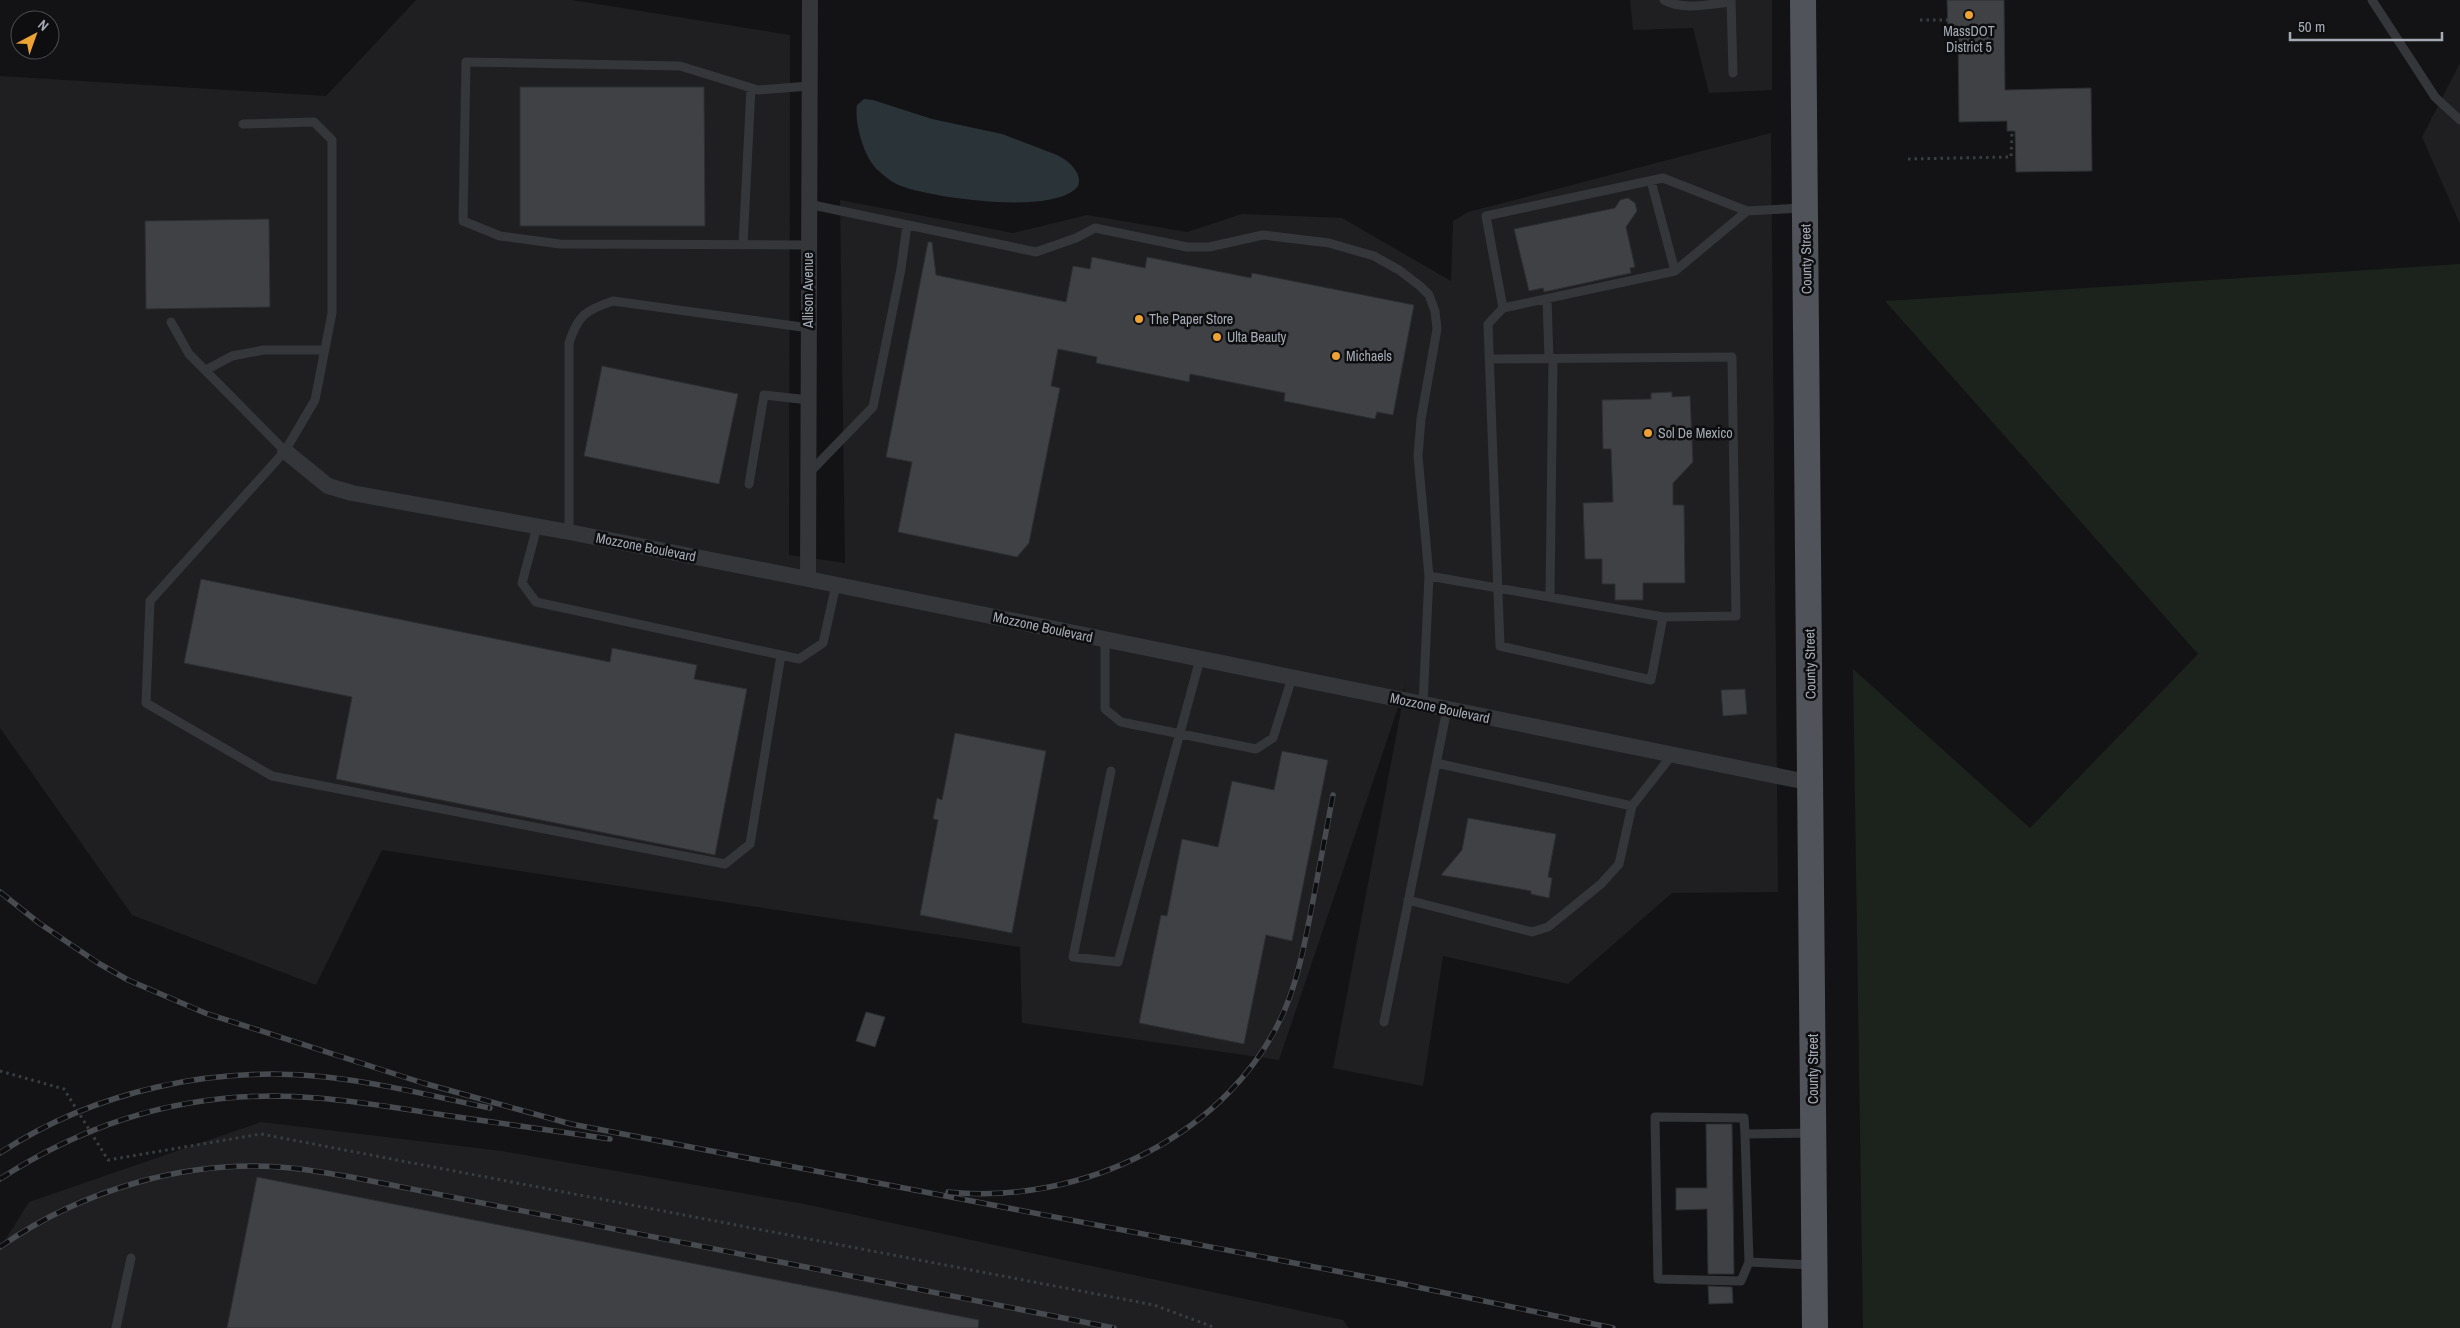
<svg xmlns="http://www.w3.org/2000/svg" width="2460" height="1328" font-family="'Archivo Narrow',sans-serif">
<rect width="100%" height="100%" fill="#131315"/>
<path fill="#1f1f22" d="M416,0h156l218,35 -1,520 56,8 -5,-363 173,33 74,-18 100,17 55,-18 100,4 109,63 2,-60 15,-9 303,-79 7,759 -106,1 -104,91 -125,-28 -20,130 -90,-18 73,-384 -127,376 -257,-37 -2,-76 -638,-97 -66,135 -184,-70 -132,-187v-652l326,20z
M1630,0h142v90l-63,3 -16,-65 -60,2z
M2460,63v161l-38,-87z
M261,1122l241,29 302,53 539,116 6,8h-1349v-80l29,-46z"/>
<path fill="#1c231c" d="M2460,264v1064h-597l-10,-659 177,159 168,-174 -313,-353z"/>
<path fill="#2a3338" d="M864,99l9,1 59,19 70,15 55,21c11,5 26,18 21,31 -22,30 -145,12 -177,0 -8,-3 -16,-9 -22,-15 -15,-12 -25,-49 -22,-66z"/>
<path fill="#3f4145" stroke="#2d2e31" d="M1947,0h57l1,90 86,-2 1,83 -76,1 -1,-41h-8v-10l-48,1 -1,-93h-10z
M520,87h184l1,139h-185z
M1628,198l7,5 2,8 -11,16 9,40 -5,1 1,5 -87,19 -1,-4 -14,3 -15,-62 101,-21 5,-8z
M269,219l1,88 -124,2 -1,-88z
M928,242h4l4,33 130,27 7,-36 17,3 2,-12 53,11 2,-11 104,21 1,-5 162,32 -21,110 -16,-3 -2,7 -91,-18 1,-8 -95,-19 -1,8 -93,-19 1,-6 -39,-8 -7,37 9,2 -31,155 -12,14 -119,-25 14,-70 -26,-5z
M602,366l136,28 -19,90 -135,-28z
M1672,392v5l18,-1 3,66 -20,21v22h11l1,78h-42v17h-28v-16h-13v-25h-17l-2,-56 30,-1 -2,-53h-8l-1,-49 49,-1v-6z
M201,579l409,83 2,-14 85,17 -3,14 53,10 -32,166 -379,-76 16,-82 -168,-34z
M1745,689l2,25 -24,2 -2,-26z
M955,733l91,18 -34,182 -92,-18 18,-95 -5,-1 4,-21 5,2z
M1282,751l46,9 -36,181 -26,-6 -22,109 -105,-21 22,-108 6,1 15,-77 36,8 14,-66 42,9z
M1468,818l88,16 -8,43 4,1 -3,20 -18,-4v-3l-90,-16 21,-25z
M866,1012l19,5 -10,30 -19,-6z
M1706,1124h26l2,150h-26l-1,-65 -31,1v-22h31z
M257,1177l722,143 -1,8h-751z
M1708,1286l24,1 1,16 -24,1z"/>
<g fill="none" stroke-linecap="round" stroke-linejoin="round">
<path stroke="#3a3d41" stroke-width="3" stroke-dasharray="2.5 4" stroke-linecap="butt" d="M1920,20h28
M1908,159l103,-2 1,-26
M0,1071l64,18 44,71 153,-26 893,171 62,23"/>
<path stroke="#34363a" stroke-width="9" d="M1664,0c20,11 46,4 67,2
M1731,0l2,73
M2372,0l63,97 25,23
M243,124l71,-2 18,18v173l-17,87 -30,51 -135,150 -4,102 126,73 453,88 25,-20 31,-189 -245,-53 -14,-19 15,-56
M1651,181l24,90
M808,204l228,48 40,-14 19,-10 92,19h22l54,-12 66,8 45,13 25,14 21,16 9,9 6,16 2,18 -16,90 -3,37 11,120 -6,128
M743,245l8,-157
M808,245l-248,-1 -60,-8 -37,-15 3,-159 214,4 78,24 51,-4
M1547,299l2,60
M1503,308l-17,-92 177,-38 84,33 55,-3
M171,322l18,32 96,97
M206,370l26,-14 32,-6h61
M809,473l64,-66 28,-138 6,-44
M749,484l15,-89 45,5
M569,532v-189c9,-28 17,-33 44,-42l196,27
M1429,576l234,41 73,-1 -4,-259 -242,2
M1550,596l3,-237
M1663,617l-12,63 -151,-34 -12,-322 15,-16 172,-37 72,-60
M1105,639v70l16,13 135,27 17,-11 19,-60
M781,655l18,4 24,-16 13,-58
M1436,763l196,43 40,-51
M1111,771l-38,186 45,5 82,-303
M1408,900l124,32 16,-5 53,-43 18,-20 13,-58
M1384,1022l63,-313
M1811,1133l-66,1 4,128 63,3
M1745,1134l-1,-16 -89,-1 3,162 83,2 8,-19
M116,1328l15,-70"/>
<path stroke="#34363a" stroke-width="16" d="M285,451l43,35 24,7 217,39 239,47 1004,204
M808,579l2,-579"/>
<path stroke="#505359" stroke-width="26" d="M1803,0l12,1328"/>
<g stroke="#474a4f" stroke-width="5.5">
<path id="rail" d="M0,892l39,31 59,40 30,17 77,33 218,70 148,41 822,158 220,46
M0,1153c94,-62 214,-88 326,-76 55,6 110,20 164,31
M0,1179c97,-63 201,-91 317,-81 38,3 75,9 113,15 60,9 120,17 180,26
M948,1192c132,14 284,-57 337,-183 14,-33 20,-68 27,-103 7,-37 14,-74 21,-111
M0,1247c83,-58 190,-89 291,-79 20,2 41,6 60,9l763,151"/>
</g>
<use href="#rail" stroke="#0e0e10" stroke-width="4" stroke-dasharray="11" stroke-linecap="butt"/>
</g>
<g fill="#eda234" stroke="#0e0e10" stroke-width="2">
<circle cx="1969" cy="15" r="5"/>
<circle cx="1139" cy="319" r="5"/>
<circle cx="1217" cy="337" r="5"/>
<circle cx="1336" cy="356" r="5"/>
<circle cx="1648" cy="433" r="5"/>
</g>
<g text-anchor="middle" stroke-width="5" stroke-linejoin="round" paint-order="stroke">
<g font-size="14" fill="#a5abb5" stroke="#0e0e10" text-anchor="start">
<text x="1969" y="36" text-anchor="middle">MassDOT<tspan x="1969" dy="16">District 5</tspan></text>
<text x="1149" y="324">The Paper Store</text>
<text x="1227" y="342">Ulta Beauty</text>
<text x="1346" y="361">Michaels</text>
<text x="1658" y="438">Sol De Mexico</text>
</g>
<g font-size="14" fill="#a5abb5" stroke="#0e0e10">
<text transform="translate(1806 259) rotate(-91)" y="5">County Street</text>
<text transform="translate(808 290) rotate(-90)" y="5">Allison Avenue</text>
<text transform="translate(646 547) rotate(11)" y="5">Mozzone Boulevard</text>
<text transform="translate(1043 627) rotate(12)" y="5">Mozzone Boulevard</text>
<text transform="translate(1810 664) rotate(-91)" y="5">County Street</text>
<text transform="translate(1440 708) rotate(12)" y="5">Mozzone Boulevard</text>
<text transform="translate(1813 1069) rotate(-90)" y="5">County Street</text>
</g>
</g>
<g transform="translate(35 35) rotate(41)"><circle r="24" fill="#0e0e10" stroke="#4a4d52"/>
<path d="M0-4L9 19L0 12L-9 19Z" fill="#eda234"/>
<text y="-8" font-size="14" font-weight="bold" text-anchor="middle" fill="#a5abb5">N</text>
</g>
<path d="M2290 32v8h152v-8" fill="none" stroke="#a5abb5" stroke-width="2.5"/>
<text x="2298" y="32" font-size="15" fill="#a5abb5" stroke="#0e0e10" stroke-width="4" paint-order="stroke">50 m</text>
</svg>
